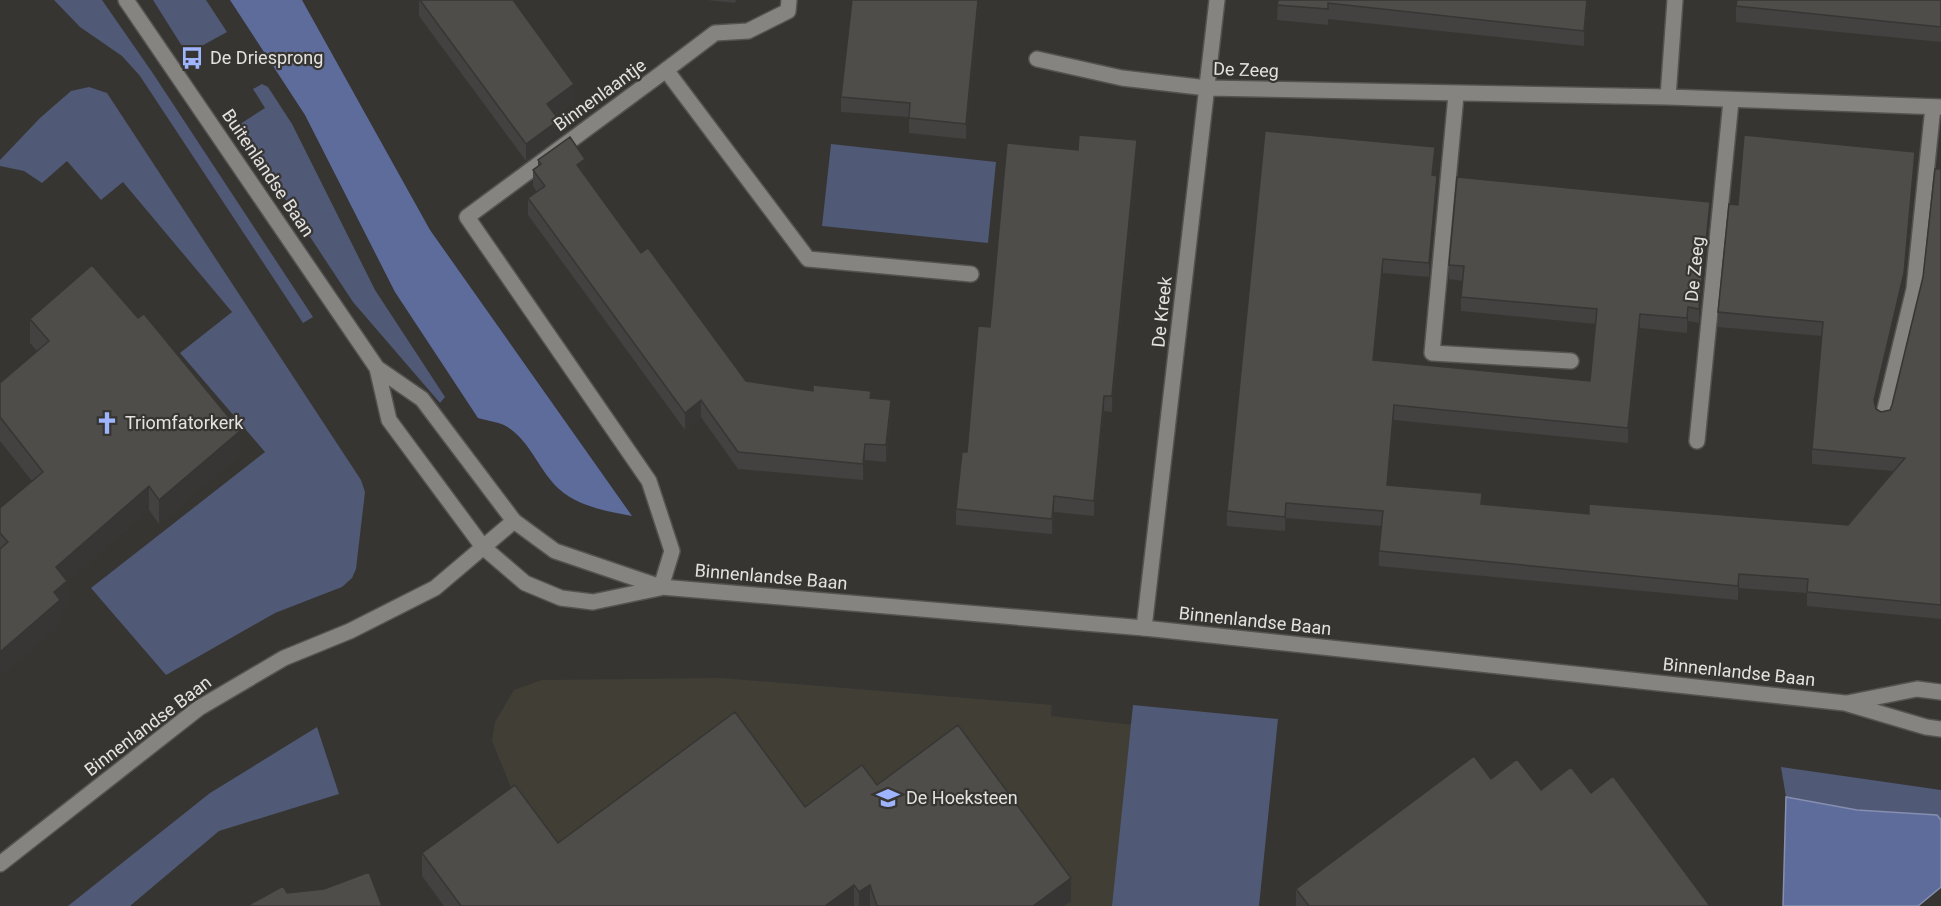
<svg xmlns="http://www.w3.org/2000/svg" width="1941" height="906" font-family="Roboto,sans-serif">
<rect width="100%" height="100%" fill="#363532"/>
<path fill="#413e35" d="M721,678l331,27 -1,11 206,22 -4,168h-665l-76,-116 -20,-49 3,-19 19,-32 28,-10z"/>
<path fill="#505975" d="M54,0h48l50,72 161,245 -10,6 -163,-247 -18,-20 -42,-29z
M153,0h53l21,32 -40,22z
M262,84l6,3 24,37 83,166 70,107 -5,6 -87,-101 -116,-176 28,-18 -12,-19z
M89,87l18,6 254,387 4,12 -9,77 -4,9 -10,9 -67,26 -109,62 -75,-87 174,-136 -85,-99 52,-41 -109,-130 -22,18 -34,-39 -25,22 -18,-12 -24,-5v-6l40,-42 31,-27z
M831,144l165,18 -8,81 -166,-17z
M1133,705l145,14 -19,187h-147z
M317,727l22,67 -120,37 -89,75h-62l142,-113z
M1781,767l160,23v30l-4,-5 -80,-5 -71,-13z"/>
<path fill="#5e6c9c" d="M230,0h72l128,230 202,286c-25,-5 -53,-9 -73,-27 -19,-17 -28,-46 -50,-61 -8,-6 -21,-7 -31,-10l-83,-126 -90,-177z"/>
<path fill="#5e6c9c" stroke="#868fb0" stroke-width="1.5" d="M1786,797l71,13 80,5 4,5v67l-23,19h-135z"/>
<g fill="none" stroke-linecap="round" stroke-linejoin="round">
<g stroke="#545351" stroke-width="18">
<path id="service" d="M666,70l49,-37 33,-2 40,-20 1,-11
M1456,95l-24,258 139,8
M1883,417l31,-128 19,-182
M1697,441l34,-340"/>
</g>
<g stroke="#545351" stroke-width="18">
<path id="minor" d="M1037,59l85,19 85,10 461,9 273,10
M1668,97l7,-97
M661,587l11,-36 -23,-70 -182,-264 199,-147 142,189 163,15
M1144,628l73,-628
M0,864l199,-156 85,-50 66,-27 85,-43 79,-67"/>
</g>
<g stroke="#545351" stroke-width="18">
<path id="tertiary" d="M126,0l251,368 12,52 94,127 42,36 36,15 32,4 67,-14
M377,368l45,31 92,122 41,30 106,36 483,41 701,75 81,24 15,2
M1847,703l70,-14 24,3"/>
</g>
<use href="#service" stroke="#858480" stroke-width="15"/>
<use href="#minor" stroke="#858480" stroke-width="15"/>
<use href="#tertiary" stroke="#858480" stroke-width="15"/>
</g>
<path fill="#434240" d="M419,0h94l61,101 -19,14 4,22 -33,24 -107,-145z
M707,0h29l-1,3z
M980,0l-14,139 -57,-6v-16l-68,-5v-15z
M1278,0h310l-4,46 -256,-27v6l-51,-5z
M1941,0v42l-205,-20v-16z
M1078,150l59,6 -25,256 -8,-1 -10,105 -40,-4 -2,22 -96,-9v-16l34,-182z
M538,160l47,15 56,78 105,128 67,10 58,7 20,19 -5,45 -21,-2 -2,20 -125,-11 -37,-52 -16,13 -157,-215v-17l9,-6 -4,-6v-16l5,-4z
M1435,162l-1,13 3,15 -8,87 -46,-4 -9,87 216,21 6,-57 -135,-13v-14l2,-16 -14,-2v-14l261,-48 -11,106 -11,-2 -1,12 -47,-5 -12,115 -234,-23 -6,65 94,19 107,10 259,11 45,-54 -81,-7v-15l10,-113 -104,-9v-15l20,-107 177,-38 -11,120 -29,120 1,2 5,3 9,-2 2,-5 31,-128 18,-108v450l-134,-13v-13l-68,-5 -1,12 -359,-34v-15l3,-25 -96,-8 -1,13 -58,-5v-15z
M30,319l210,136 -81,69 -10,-14 -82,71v24l-7,6v13l-60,52v-168l32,-27 -32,-40v-58l37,-32 -7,-8z
M1491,779l50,11 50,3 119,113h-414v-17z
M877,785l194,116 -7,5h-620l-22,-30v-23l136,-10 247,-36z"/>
<path fill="#373634" d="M978,0h2l-14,139v-15z
M1587,0h1l-4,46v-15z
M574,84v17l-27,19v-16z
M559,120v17l-33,24v-17z
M1137,140v16l-25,256v-16z
M1435,147v15l-3,28v-15z
M1915,152v15l-11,120 -30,128v-15z
M585,159v16l-8,6v-16z
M1437,176v14l-8,87v-14z
M1710,202v15l-11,106v-14z
M1383,259v14l-10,101v-14z
M1688,307v14l-1,12v-15z
M1640,314v14l-12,115v-15z
M1104,396v15l-10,105v-15z
M701,400v17l-16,13v-17z
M891,400v17l-5,45v-17z
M1394,405v15l-7,80v-15z
M240,431v24l-81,69v-24z
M865,444v16l-2,20v-16z
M149,486v24l-82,71v24l-7,6v13l-60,52v-24l54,-60 2,-25z
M1054,496v16l-2,22v-15z
M1286,503v15l-1,13v-14z
M1739,574v14l-1,12v-14z
M1071,878v23l-7,5h-31z
M854,885v21h-29z
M870,885v21h-11v-14z"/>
<path fill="#4e4d4a" stroke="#373634" stroke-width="1.5" d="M420,0h93l61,84 -27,20 12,16 -33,24z
M852,0h126l-12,124 -57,-6 1,-15 -69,-6z
M1278,0h309l-3,31 -256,-28v6l-51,-4z
M1737,0h204v27l-205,-21z
M1265,131l170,16 -3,28 5,1 -8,87 -46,-4 -10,101 217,21 7,-72 -136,-12 3,-31 -15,-1 8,-88 253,25 -11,107 -11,-2 -1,11 -47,-4 -12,114 -234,-23 -7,80 95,8 -1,11 108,10v-10l259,21 57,-67 -93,-9 11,-127 -105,-10 11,-108 9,1 6,-70 171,17 -11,121 -30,127 2,9 5,3 9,-2 2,-5 31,-128 12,-108h6v436l-134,-13 1,-13 -69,-5 -1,12 -359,-35 4,-40 -97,-8 -1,14 -58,-6z
M1079,135l58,5 -25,256h-8l-10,105 -40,-5 -2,23 -96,-10 6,-57h5l11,-126 12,1 17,-184 71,7z
M570,137l15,22 -8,6 64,88 7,-5 98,133 67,10v-6l58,6 -1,7 21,2 -5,45 -21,-1 -2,20 -125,-12 -37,-52 -16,13 -157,-215 17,-12 -12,-16 8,-6 -3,-4z
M92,265l46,53 6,-4 96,117 -81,69 -10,-14 -93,81 11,14 -13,11 6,8 -60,52v-103l8,-7 -8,-9v-25l43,-36 -43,-55v-34l49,-42 -19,-22z
M735,712l70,95 57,-42 15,20 81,-60 113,153 -38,28h-156l-7,-21 -11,7 -5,-7 -29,21h-364l-39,-53 93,-68 43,58z
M1474,756l17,23 26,-20 24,31 30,-23 20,26 22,-17 97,130h-401l-13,-17z
M369,872l13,34h-135l36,-20 4,7 37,-4z"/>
<defs>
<g id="bus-bare" transform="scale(1.8)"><path d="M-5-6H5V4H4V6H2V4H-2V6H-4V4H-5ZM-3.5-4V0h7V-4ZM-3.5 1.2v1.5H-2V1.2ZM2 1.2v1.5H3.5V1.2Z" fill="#9eb4fd" stroke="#363532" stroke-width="2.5" paint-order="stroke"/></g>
<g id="church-bare" transform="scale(1.8)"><path d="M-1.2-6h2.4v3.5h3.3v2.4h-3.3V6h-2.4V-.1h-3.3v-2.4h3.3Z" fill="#9eb4fd" stroke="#363532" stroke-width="2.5" paint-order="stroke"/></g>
<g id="school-bare" transform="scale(1.8)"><path d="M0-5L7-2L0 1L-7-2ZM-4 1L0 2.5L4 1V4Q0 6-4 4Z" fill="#9eb4fd" stroke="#363532" stroke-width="2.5" paint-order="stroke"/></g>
</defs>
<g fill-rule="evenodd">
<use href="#bus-bare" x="192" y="58"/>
<use href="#church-bare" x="107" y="423"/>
<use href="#school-bare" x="888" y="798"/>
</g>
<g text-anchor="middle" stroke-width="4.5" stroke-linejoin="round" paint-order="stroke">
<g font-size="18" fill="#e3e2e0" stroke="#363532" text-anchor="start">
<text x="210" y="64">De Driesprong</text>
<text x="125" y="429">Triomfatorkerk</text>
<text x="906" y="804">De Hoeksteen</text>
</g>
<g font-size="18" fill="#e3e2e0" stroke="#363532">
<text transform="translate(1246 70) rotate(2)" y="6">De Zeeg</text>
<text transform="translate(600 95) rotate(-36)" y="6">Binnenlaantje</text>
<text transform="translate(268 173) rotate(56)" y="6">Buitenlandse Baan</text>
<text transform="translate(1695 269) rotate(-84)" y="6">De Zeeg</text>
<text transform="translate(1162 312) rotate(-84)" y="6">De Kreek</text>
<text transform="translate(771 577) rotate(5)" y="6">Binnenlandse Baan</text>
<text transform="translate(1255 621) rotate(6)" y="6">Binnenlandse Baan</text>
<text transform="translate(1739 672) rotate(6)" y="6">Binnenlandse Baan</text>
<text transform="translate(148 726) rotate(-37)" y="6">Binnenlandse Baan</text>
</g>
</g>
</svg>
